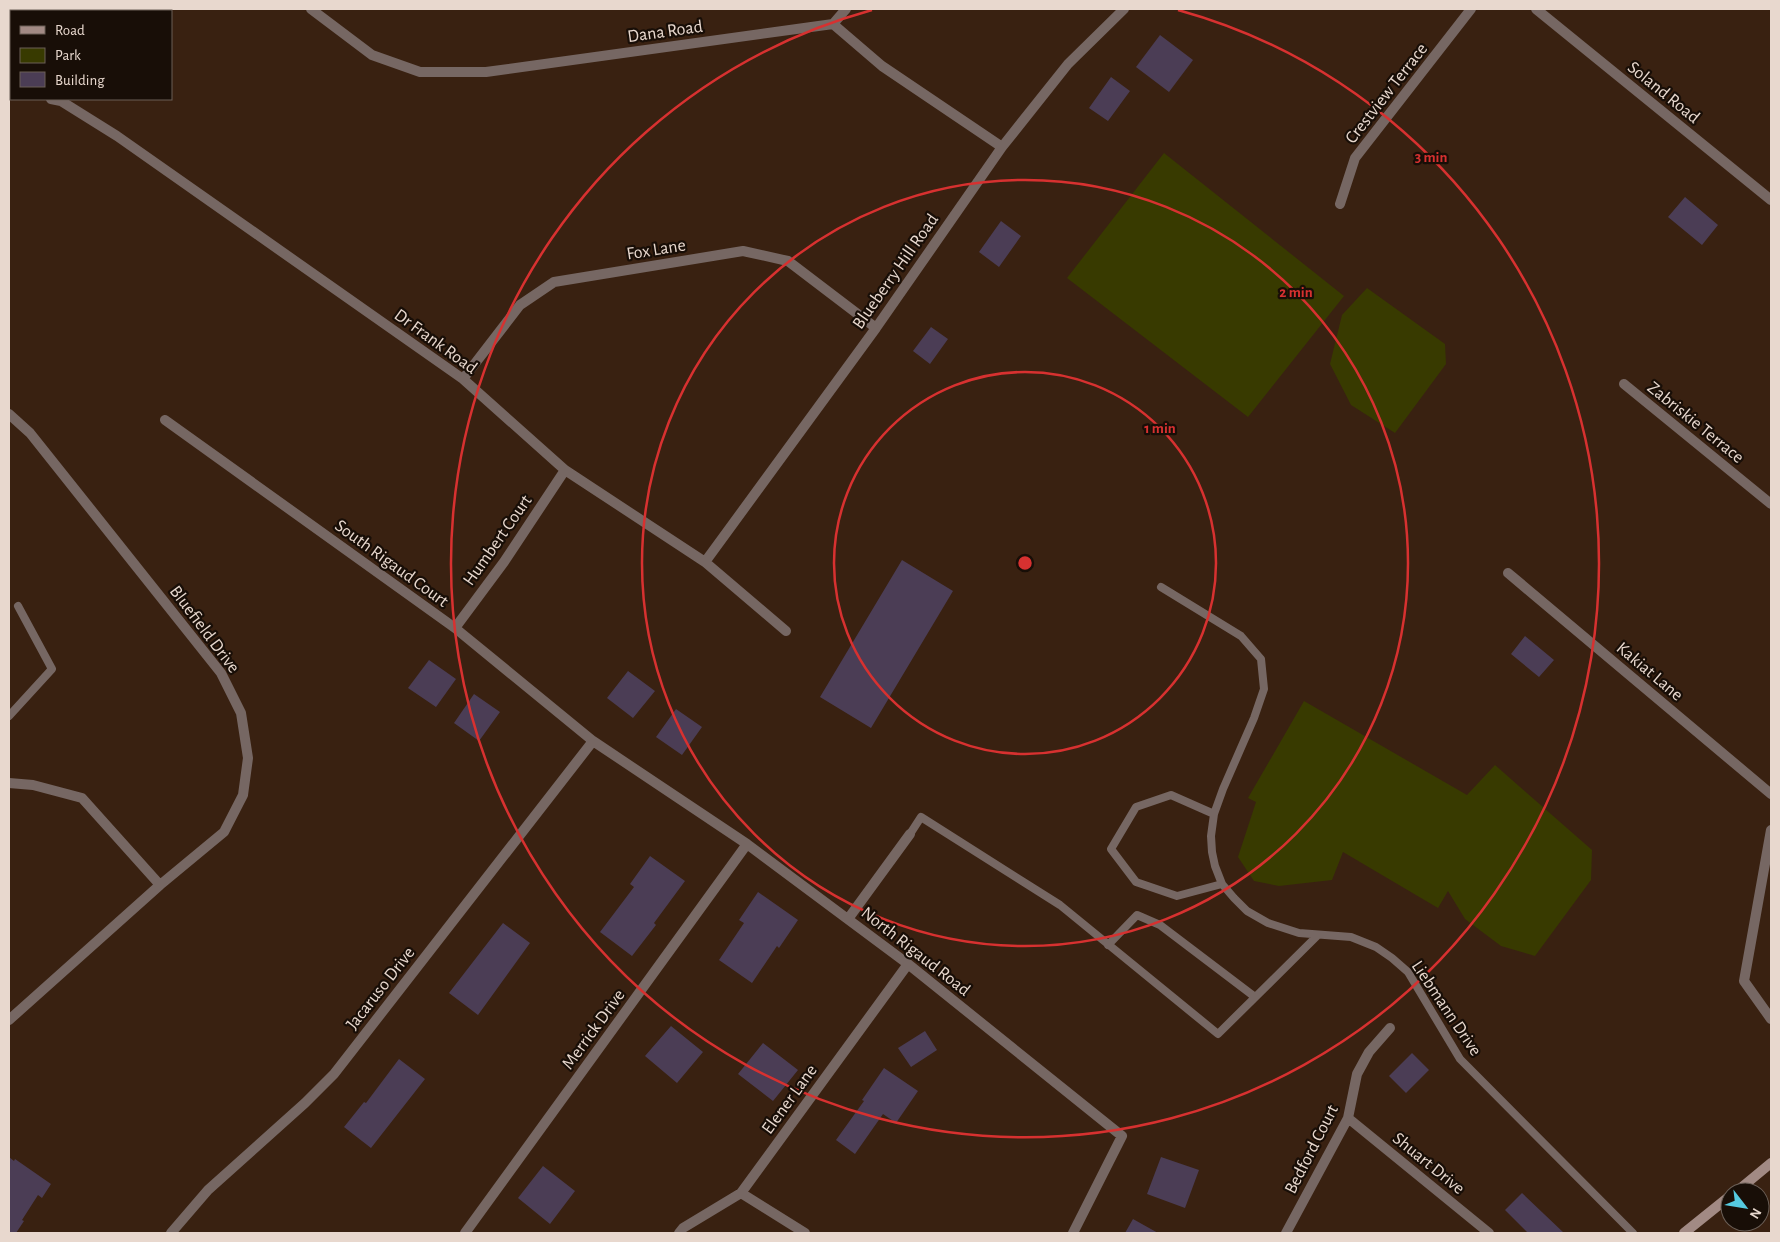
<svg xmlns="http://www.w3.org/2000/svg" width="1780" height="1242" font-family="'Alegreya Sans',sans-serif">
<rect width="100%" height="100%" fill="#392111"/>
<path fill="#383a00" d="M1164,153l180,143 -96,121 -181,-139z
M1367,288l78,56 1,20 -51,69 -44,-28 -21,-41 12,-49z
M1304,701l163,94 28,-30 97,85 -1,30 -56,76 -34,-10 -36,-27 -17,-28 -10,17 -95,-56 -11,28 -53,6 -25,-5 -16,-24 18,-55 -8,-4z"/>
<path fill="#4b3d55" d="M1160,35l33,25 -24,32 -33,-25z
M1111,77l19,14 -22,30 -19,-13z
M1685,197l33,28 -16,20 -34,-28z
M1001,221l20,15 -22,31 -20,-15z
M931,327l17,12 -18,25 -17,-13z
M902,560l51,31 -82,137 -51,-31z
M1525,636l29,24 -15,17 -28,-23z
M429,660l27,19 -20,28 -28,-19z
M628,671l27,20 -22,27 -26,-20z
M474,694l26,18 -21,29 -25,-18z
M676,709l26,18 -20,28 -26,-18z
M650,856l35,25 -31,42 2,2 -24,31 -32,-24 34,-45 -4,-3z
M758,892l40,28 -19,28 -2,-2 -25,37 -33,-23 25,-37 -5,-3z
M503,923l27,20 -52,72 -29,-22z
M671,1026l32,26 -26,31 -32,-27z
M925,1031l12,19 -26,17 -13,-19z
M763,1043l35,27 -25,31 -35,-27z
M1412,1053l17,17 -23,23 -17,-17z
M399,1059l26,20 -54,69 -27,-21 20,-25 2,1z
M884,1068l34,23 -22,32 -13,-9 -28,40 -19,-14 28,-39 -2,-1z
M9,1157l5,4 1,-2 36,25 -9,14 -4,-3 -16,25 2,1 -8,12h-7z
M1161,1157l38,13 -14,38 -38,-14z
M543,1166l32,25 -25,33 -32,-26z
M1522,1193l42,40h-36l-23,-23z
M1133,1219l25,14h-33z"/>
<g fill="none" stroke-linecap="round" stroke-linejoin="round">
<path stroke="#766763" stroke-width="8" d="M1161,587l80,49 20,23 3,30 -10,29 -31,71 -9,25 -3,22 1,16 3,14 7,18 12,14 13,13 21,12 31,10 52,4 25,10 16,11 16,14 52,87 173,174
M9,716l43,-47 -34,-63
M1214,814l-43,-19 -35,12 -25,42 25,33 41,14 45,-12
M910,834l11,-17 139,88 158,129 100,-99
M1108,945l29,-30 23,10 95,72"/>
<path stroke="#766763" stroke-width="10" d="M311,9l61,46 48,17h66l347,-48 49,42 120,81
M1536,9l235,191
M833,24l13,-15
M9,89h2
M51,99l10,2 56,35 346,243 102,91 140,92 81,69
M1340,204l15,-46 116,-149
M463,379l57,-74 34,-23 189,-31 45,10 88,67
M1624,384l147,120
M9,414l21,19 191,240 20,40 7,45 -5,37 -19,37 -64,53 -151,135
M165,420l290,208 138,113 154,103 161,120 214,172 -49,97
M705,562l171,-234 126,-181 66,-83 56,-55
M1508,573l263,221
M455,628l49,-66 61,-92
M9,783l24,2 49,13 78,87
M1771,830l-27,151 27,38
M848,919l62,-85
M1348,1118l141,115
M741,1193l64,40
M171,1233l37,-43 97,-87 29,-29 259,-333
M465,1233l282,-389
M679,1233l4,-5 58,-35 167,-229
M1286,1233l62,-115 9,-44 12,-22 21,-24"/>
<path stroke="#a28a84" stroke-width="10" d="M1736,1192l35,-29
M1684,1233l46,-37"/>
</g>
<g fill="none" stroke="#d73130" stroke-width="2.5">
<circle cx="1025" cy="563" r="191"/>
<circle cx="1025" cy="563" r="383"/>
<path d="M1178 10A574 574 0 1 1 872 10"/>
</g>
<g text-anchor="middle" stroke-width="4.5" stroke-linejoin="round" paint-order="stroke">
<g font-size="18" fill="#e8d8ce" stroke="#180e07">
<text transform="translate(665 31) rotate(-8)" y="6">Dana Road</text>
<text transform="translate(1664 92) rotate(39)" y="6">Soland Road</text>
<text transform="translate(1386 93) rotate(-52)" y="6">Crestview Terrace</text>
<text transform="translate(656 249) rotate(-9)" y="6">Fox Lane</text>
<text transform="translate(895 271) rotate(-55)" y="6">Blueberry Hill Road</text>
<text transform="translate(436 341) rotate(36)" y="6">Dr Frank Road</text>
<text transform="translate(1696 422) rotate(39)" y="6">Zabriskie Terrace</text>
<text transform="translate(497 540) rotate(-55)" y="6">Humbert Court</text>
<text transform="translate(392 563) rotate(36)" y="6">South Rigaud Court</text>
<text transform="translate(205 629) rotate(53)" y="6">Bluefield Drive</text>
<text transform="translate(1650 671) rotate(40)" y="6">Kakiat Lane</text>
<text transform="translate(916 951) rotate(38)" y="6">North Rigaud Road</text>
<text transform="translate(380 988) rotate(-52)" y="6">Jacaruso Drive</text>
<text transform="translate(1447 1008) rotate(56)" y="6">Liebmann Drive</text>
<text transform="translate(593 1029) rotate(-54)" y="6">Merrick Drive</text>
<text transform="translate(789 1099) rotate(-54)" y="6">Elener Lane</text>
<text transform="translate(1311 1149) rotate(-63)" y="6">Bedford Court</text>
<text transform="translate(1429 1163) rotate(39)" y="6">Shuart Drive</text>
</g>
</g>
<circle cx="1025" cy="563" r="8" fill="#d73130" stroke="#180e07" stroke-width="2.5"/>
<g font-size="15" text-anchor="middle" font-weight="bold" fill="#d73130" stroke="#180e07" stroke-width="4.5" stroke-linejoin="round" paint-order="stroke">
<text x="1431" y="162">3 min</text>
<text x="1296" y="297">2 min</text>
<text x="1160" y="433">1 min</text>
</g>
<rect width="1780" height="1242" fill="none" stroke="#e8d8ce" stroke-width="20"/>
<rect x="10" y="10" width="162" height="90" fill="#180e07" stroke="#6b5f57"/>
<rect x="20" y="26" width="25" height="8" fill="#a28a84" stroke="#6b5f57"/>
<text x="55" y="35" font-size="15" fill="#e8d8ce">Road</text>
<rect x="20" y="48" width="25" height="15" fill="#383a00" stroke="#6b5f57"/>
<text x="55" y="60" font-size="15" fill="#e8d8ce">Park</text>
<rect x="20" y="72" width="25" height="15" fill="#4b3d55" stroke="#6b5f57"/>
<text x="55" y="85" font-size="15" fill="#e8d8ce">Building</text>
<g transform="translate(1745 1207) rotate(121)"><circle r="24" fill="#180e07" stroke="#6b5f57"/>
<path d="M0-4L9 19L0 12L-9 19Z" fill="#55cae0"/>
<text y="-8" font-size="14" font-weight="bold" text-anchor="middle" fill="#e8d8ce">N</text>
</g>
</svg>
